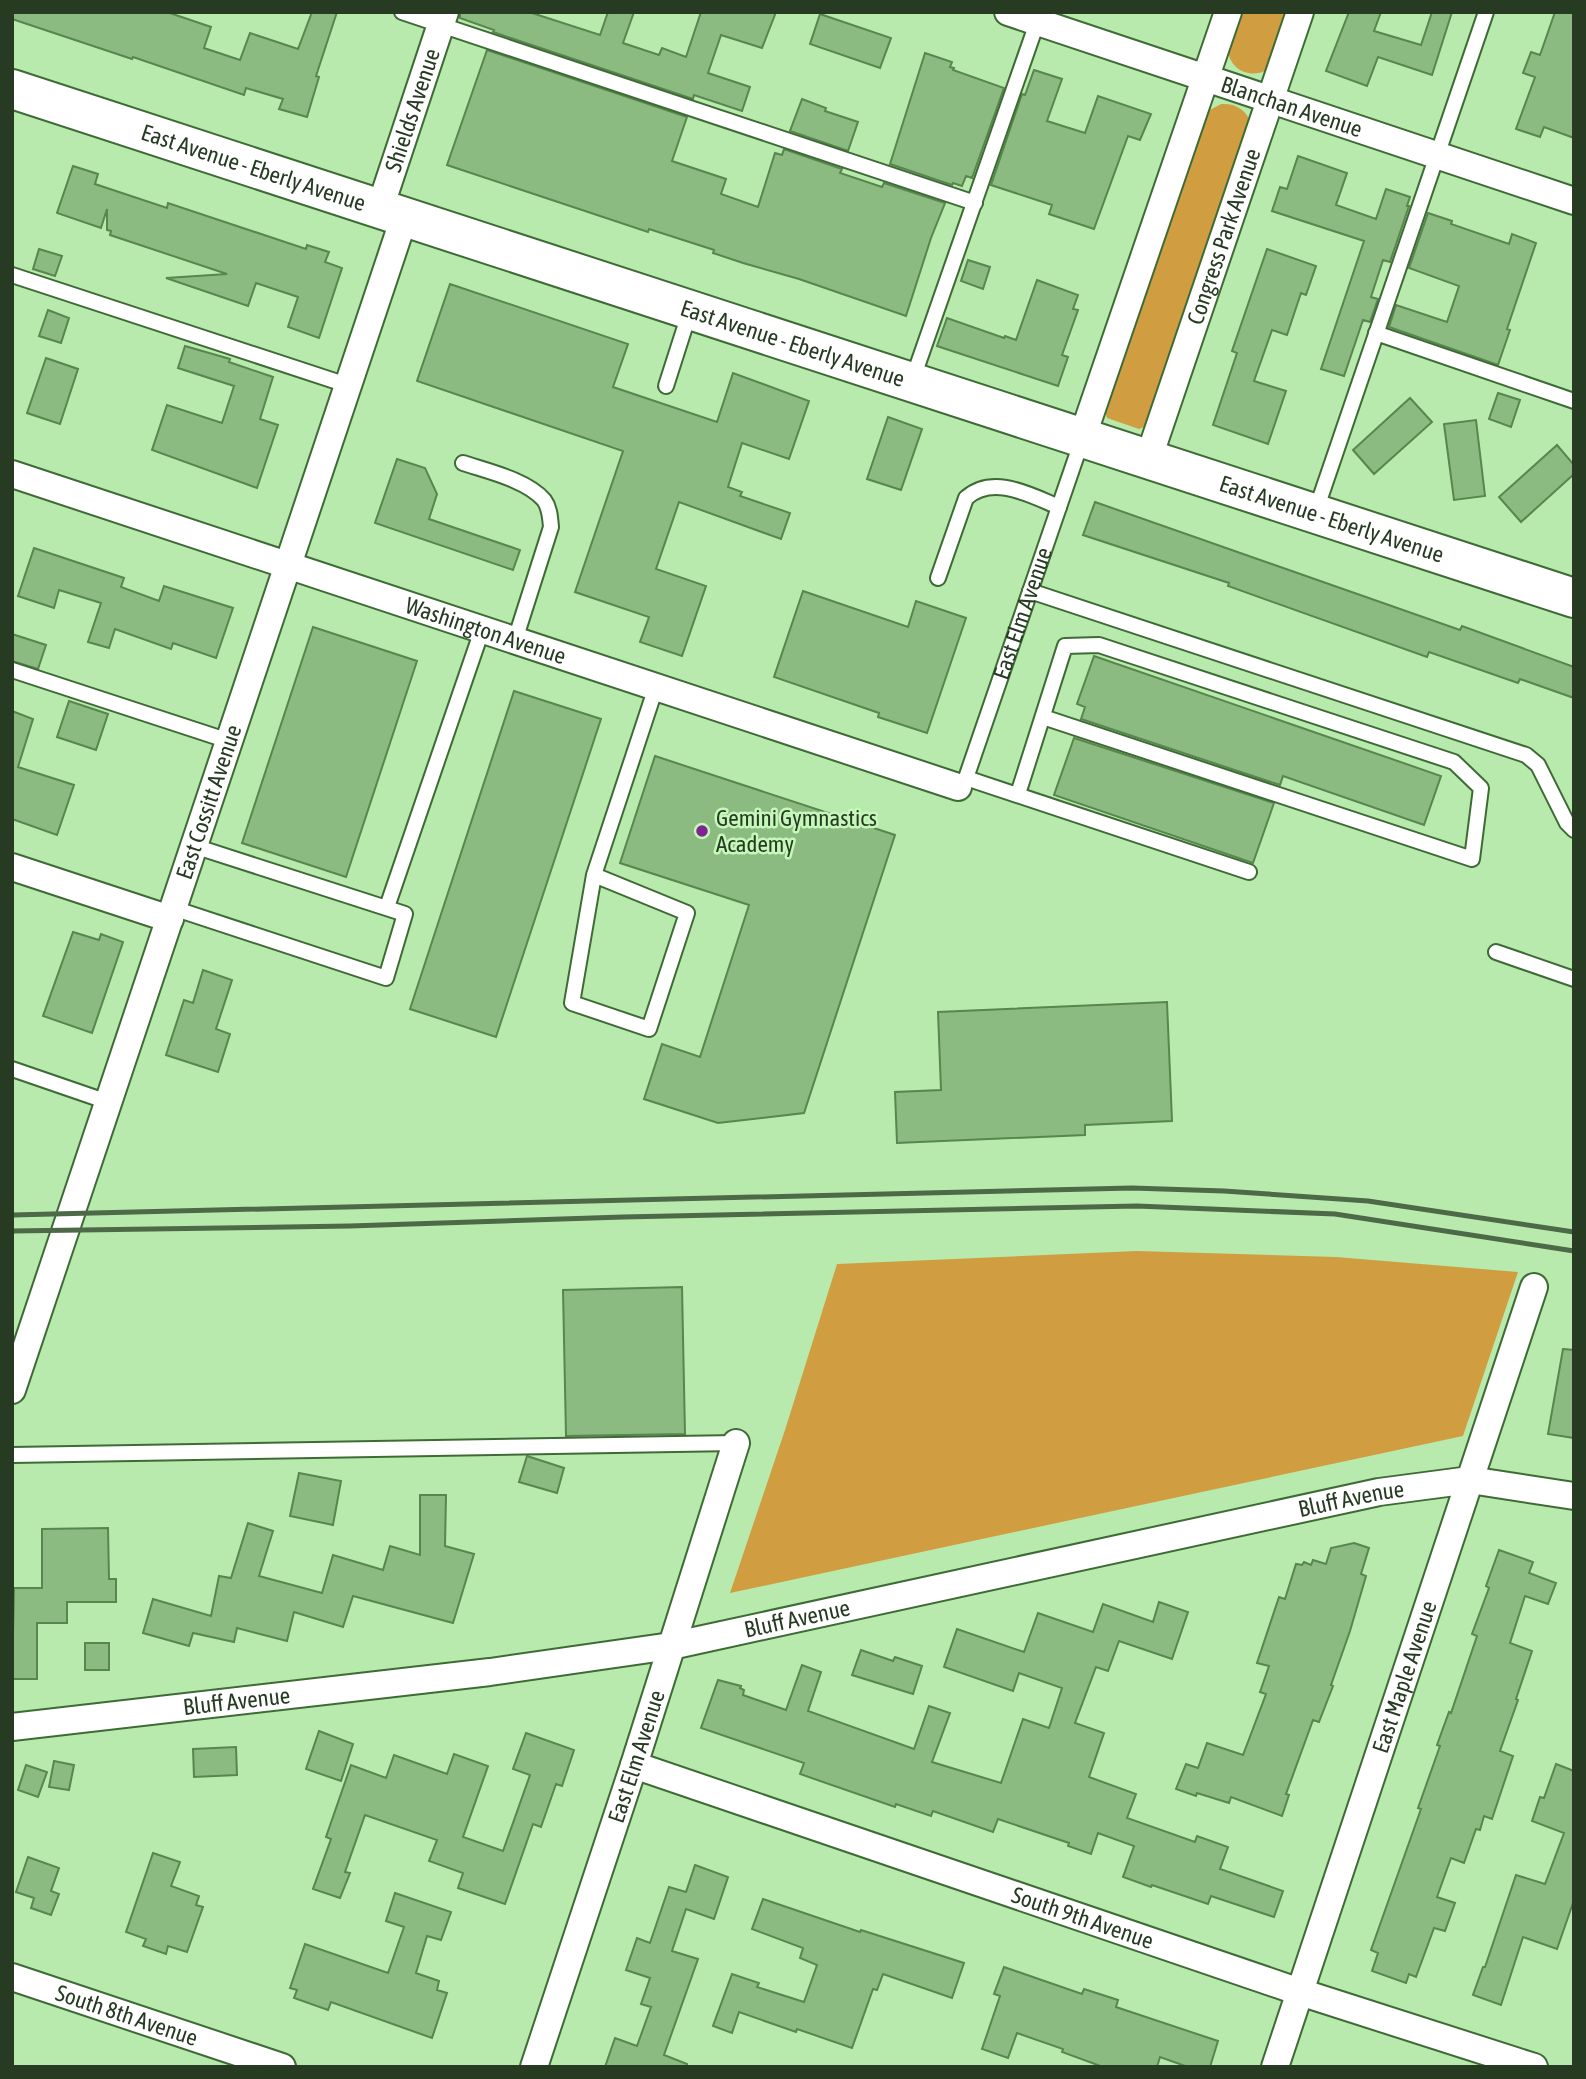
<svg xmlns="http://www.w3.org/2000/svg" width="1586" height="2079" font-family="'Asap Condensed',sans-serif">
<rect width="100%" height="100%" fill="#b8eaad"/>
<path fill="#d09e40" d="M1239,12h54l-26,58c-17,9 -37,0 -39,-20z
M1221,104c15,-1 26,6 30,20l-104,302 -8,3 -32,-11 -3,-10 102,-296z
M1137,1251l199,6 182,15 -55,164 -733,157 55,-163 52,-166z"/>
<path fill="#8bbb80" stroke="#58864e" stroke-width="2" d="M12,12h155l44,15 -7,21 36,12 10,-27 48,16 14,-37h25l-21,64 3,1 -12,40 -28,-8 4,-10 -37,-11 -2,7 -111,-38 -1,2 -120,-40z
M460,12h69l71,23 8,-23h26l-11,31 36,12 3,-7 24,9 15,-45h75l-14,36 -41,-13 -13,38 42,14 -8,24 -48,-16 -1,4 -200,-67 1,-2 -34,-12z
M1349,12h32l-7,19 47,14 11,-33h20l-20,63 -54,-18 -11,29 -41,-15z
M1555,12h19v126l-30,-11 -4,10 -24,-8 19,-52 -12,-4 8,-21 9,3z
M820,14l71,24 -11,30 -70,-24z
M487,50l200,67 -15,44 54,18 -5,15 37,13 17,-54 7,2 2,-6 58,20 -2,4 42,14 2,-4 61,20 -14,35 -25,78 -107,-37 -56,-16 -30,-10 1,-3 -65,-21 -1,3 -201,-67z
M925,53l27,9 -2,5 4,1 -1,2 51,18 -32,90 -6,-2 -4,10 -9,-3 -1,2 -62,-21z
M1034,70l28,9 -15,42 38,12 13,-37 53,18 -11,26 -12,-4 -34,93 -45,-15 3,-9 -61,-20 31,-91 3,1z
M802,99l24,9 -1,3 33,11 -10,29 -58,-20z
M1298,156l49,17 -11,32 40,14 10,-30 24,8 -3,9h2l-19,56 -7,-2 -12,37 7,2 -8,23 -7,-2 -19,56 -23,-7 43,-128 -92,-30 8,-24 7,2z
M73,166l25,8 -3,10 72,24 1,-5 138,46 1,-4 22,7 -4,10 17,6 -23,70 -31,-11 10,-30 -42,-14 -8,23 -82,-28 61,-4 -117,-39 1,-4 -4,-1v-21l-6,19 -44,-15z
M1428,213l24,8 -1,3 58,20 3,-10 24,9 -29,86 3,1 -12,35 -109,-38 7,-22 51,17 12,-36 -50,-18z
M39,249l23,7 -7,20 -22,-7z
M1267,249l49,17 -10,29 -5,-2 -14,42 -15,-5 -18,51 32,10 -18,53 -55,-19 24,-72 -5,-2z
M968,260l22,7 -7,22 -22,-8z
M1037,280l41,15 -5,14 5,1 -16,45 6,2 -10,29 -121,-40 10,-28 57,20 1,-2 11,4z
M450,284l178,60 -15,43 104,35 16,-49 76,28 -20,58 -47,-16 -14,44 14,5 -2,4 50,17 -9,26 -102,-37 -23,67 50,17 -24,70 -42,-14 9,-25 -74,-25 48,-141 -206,-70z
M48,310l21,8 -8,25 -22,-7z
M185,346l45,13 -1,3 44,15 -13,42 18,6 -21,63 -105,-38 15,-45 55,18 12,-37 -56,-18z
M46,358l32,11 -18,55 -33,-11z
M1498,393l22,7 -9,27 -22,-8z
M1410,398l22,24 -58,52 -21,-24z
M888,417l34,12 -21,61 -34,-11z
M1476,420l9,76 -31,4 -10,-76z
M1557,445l17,20v9l-53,48 -22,-25z
M397,459l28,9 12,26 -8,25 91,31 -7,20 -138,-47z
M1095,502l365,128 2,-4 112,41v31l-54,-19 -2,4 -89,-31 -2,5 -199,-71 1,-3 -146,-48z
M34,548l90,30 -3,9 38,14 5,-15 69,22 -17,50 -43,-15 -2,6 -56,-20 -6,19 -21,-6 13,-39 -42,-13 -5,18 -36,-12z
M803,591l105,36 8,-26 50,17 -39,115 -49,-16 1,-4 -105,-36z
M313,627l104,34 -71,216 -104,-34z
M12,634l34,11 -8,24 -26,-8z
M1094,656l347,120 -17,49 -141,-49 -3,9 -199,-66 4,-12 -8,-3z
M514,691l87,28 -105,318 -86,-28z
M69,701l39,13 -12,36 -39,-13z
M12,711l21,8 -15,48 56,18 -17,50 -45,-16z
M1074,738l200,65 -21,60 -199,-68z
M655,756l240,79 -91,278 -86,10 -74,-24 18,-55 38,13 49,-152 -129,-42z
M73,932l26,8 2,-6 22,8 -31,91 -49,-17z
M203,970l29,10 -16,49 14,5 -12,38 -52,-17 18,-55 9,3z
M1167,1002l5,119 -87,4v10l-188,8 -2,-51 46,-2 -3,-78z
M682,1287l3,147 -119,2 -3,-146z
M1563,1349l11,1v88l-26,-4z
M527,1456l37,12 -7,25 -38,-11z
M299,1473l42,8 -8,44 -43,-9z
M420,1495h26l-1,51 29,8 -21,69 -100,-27 -10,31 -49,-15 -7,29 -50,-13 -3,14 -41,-9 -4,13 -46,-13 10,-34 58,17 8,-40 12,2 17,-55 25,8 -14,45 63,17 11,-38 50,15 7,-24 30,9z
M108,1528l1,51h7v23h-49v21h-30v56h-25l2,-91h28v-59z
M1354,1543l15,5 -8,26 5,2 -16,55 -19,54 2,1 -14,36 -6,-2 -27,74 3,1 -7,21 -51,-19 -2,6 -32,-10 -1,3 -20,-7 10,-25 12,4 9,-25 36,12 23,-61 -6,-2 9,-26 -12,-3 22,-66 6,2 11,-35 6,1 2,-3 7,3 2,-5 13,4 5,-16z
M1499,1550l34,12 -4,11 27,10 -8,21 -23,-8 -15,47 22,8 -16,48 2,1 -18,51 13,5 -21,63 -8,-3 -4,14 -4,-1 -12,34 -13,-5 -14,39 18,6 -10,28 -11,-3 -18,49 -7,-3 -3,9 -34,-12 6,-18 -7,-3 50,-141 -3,-1 22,-62 -3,-1 5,-14 7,-19 2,1 26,-77 -5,-2 17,-46 -3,-2z
M1159,1602l29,10 -16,47 -53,-18 -11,30 -12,-4 -21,56 29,10 -15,44 47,17 -9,24 68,24 2,-6 31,11 -8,22 63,22 -9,26 -63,-21 -3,8 -56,-19 -1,2 -28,-10 11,-31 -36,-13 -7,21 -23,-8 1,-3 -71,-24 -5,13 -60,-21 -2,5 -35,-12 -1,3 -95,-33 4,-11 -103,-35 17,-48 23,6 -1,2 4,2 -1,5 43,15 16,-45 19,7 -13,39 106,38 15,-43 21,7 -18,49 69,21 22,-64 26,9 13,-40 -43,-15 -6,18 -69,-24 13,-38 67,23 14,-39 55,19 10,-28 50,18z
M85,1643h24v27h-24z
M861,1650l32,11 2,-4 27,9 -9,28 -61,-19z
M319,1731l34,13 -12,37 -35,-12z
M526,1733l48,17 -12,36 -6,-2 -15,43 -8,-3 -28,80 -47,-16 5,-15 -34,-12 8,-21 -72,-25 -20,57 5,1 -10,25 -27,-9 18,-50 -5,-2 25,-72 35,13 8,-23 53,19 7,-20 34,12 -25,71 40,14 27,-76 -17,-6z
M236,1747l1,28 -43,2 -1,-28z
M54,1761l20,4 -5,25 -20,-3z
M1556,1764l18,7v129l-17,49 -34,-12 -22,68 -28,-10 10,-28h2l31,-92 29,9 19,-51 -32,-12 8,-24 4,1z
M26,1765l21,7 -9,25 -20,-7z
M153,1853l27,9 -9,24 28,10 -3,9 7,2 -16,45 -19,-6 -2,8 -23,-8 3,-7 -20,-7z
M28,1857l31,11 -8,23 8,3 -8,21 -20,-7 3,-10 -18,-6z
M695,1865l33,12 -14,42 -28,-10 -14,42 26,8 -34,96 23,9v3h-82l10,-29 22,8 14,-39 -10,-3 9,-26 -24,-8 11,-32 13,5 19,-56 17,5z
M395,1893l56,19 -10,28 -14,-4 -11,37 23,8 -2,9 10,3 -15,45 -101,-36 -3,8 -34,-12 3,-8 -7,-2 15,-44 83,29 16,-46 -18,-6z
M763,1899l97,33 1,-2 103,33 -12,35 -69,-24 -6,16 -4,-1 -21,59 -55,-19 -1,3 -57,-20 -7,21 -19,-7 19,-52 27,9 -2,4 47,15 13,-37 -17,-7 3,-10 -51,-19z
M1004,1967l78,27 2,-5 34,11 -2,7 102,34 -8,26h-22l-28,-10 -3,10h-54l-41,-15 1,-3 -46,-16 -9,25 -26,-9 18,-53 -6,-2z"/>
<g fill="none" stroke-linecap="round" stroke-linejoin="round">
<g stroke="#3e6b35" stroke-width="18">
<g id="lane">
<path d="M402,12l573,191"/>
<path d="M12,275l335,110"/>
<path d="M1376,333l198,68"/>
<path d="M912,381l127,-364"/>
<path d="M666,386l24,-75"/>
<path d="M463,463c24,8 64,17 81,37 6,8 6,18 7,27l-36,113"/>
<path d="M1315,513l171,-501"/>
<path d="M938,578l28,-80c27,-24 64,-3 93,9"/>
<path d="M1030,591l496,164 12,10 29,58 7,7"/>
<path d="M12,670l217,71"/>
<path d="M966,778l283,94"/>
<path id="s1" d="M958,787l8,-9 116,-338"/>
<path d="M1018,794l47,-148 34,-1 355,117 27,26 -9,71 -429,-142"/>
<path d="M594,875l93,38 -38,116 -77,-26 22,-128 62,-188"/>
<path d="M387,907l95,-277"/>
<path d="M173,908l213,70 19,-64 -211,-68"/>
<path d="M1496,952l78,27"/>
<path d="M12,1069l96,33"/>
<path d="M12,1455l724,-12"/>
</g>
</g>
<g stroke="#3e6b35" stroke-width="30">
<g id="street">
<path id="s2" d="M1008,12l566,189"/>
<path id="s3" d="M380,208l65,-196"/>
<path d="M1082,438l146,-426"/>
<path id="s4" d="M1148,460l152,-448"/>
<path id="s5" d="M12,474l946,313"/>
<path d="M12,867l158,52"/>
<path id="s6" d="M12,1390l393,-1175"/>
<path id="s7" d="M12,1727l478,-55 181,-26 708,-154 91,-12 104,16"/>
<path id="s8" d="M634,1765l666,227 234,75"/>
<path id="s9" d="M12,1977l270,90"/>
<path id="s10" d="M534,2067l100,-302 102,-322"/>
<path id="s11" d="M1275,2067l259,-780"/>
</g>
</g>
<g stroke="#3e6b35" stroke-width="42">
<g id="secondary">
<path id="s12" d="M12,89l1562,509"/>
</g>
</g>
<use href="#lane" stroke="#fff" stroke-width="14"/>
<use href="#street" stroke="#fff" stroke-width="26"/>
<use href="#secondary" stroke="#fff" stroke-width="38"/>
<path stroke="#4d6947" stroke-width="5" d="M12,1215l1120,-27 92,3 144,10 206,31
M12,1231l338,-5 273,-9 514,-11 198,8 239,37"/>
</g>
<circle fill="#7f2592" stroke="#c5f8ba" stroke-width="2.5" cx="702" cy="831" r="7"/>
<g text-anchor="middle" stroke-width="5" stroke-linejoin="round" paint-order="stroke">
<g font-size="23" fill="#273b23" stroke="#c5f8ba">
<text dy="8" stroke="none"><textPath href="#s2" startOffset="299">Blanchan Avenue</textPath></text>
<text dy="8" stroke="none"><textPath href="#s3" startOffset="103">Shields Avenue</textPath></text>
<text dy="8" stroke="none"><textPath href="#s12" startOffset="254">East Avenue - Eberly Avenue</textPath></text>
<text dy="8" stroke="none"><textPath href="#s4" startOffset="236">Congress Park Avenue</textPath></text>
<text dy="8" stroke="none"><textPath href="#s12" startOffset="821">East Avenue - Eberly Avenue</textPath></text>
<text dy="8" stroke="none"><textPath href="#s12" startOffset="1388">East Avenue - Eberly Avenue</textPath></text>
<text dy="8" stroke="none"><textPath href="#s1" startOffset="186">East Elm Avenue</textPath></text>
<text dy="8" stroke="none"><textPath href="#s5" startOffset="499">Washington Avenue</textPath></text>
<text dy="8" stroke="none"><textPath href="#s6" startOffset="620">East Cossitt Avenue</textPath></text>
<text dy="8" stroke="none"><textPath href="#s7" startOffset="1360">Bluff Avenue</textPath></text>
<text dy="8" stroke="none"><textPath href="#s7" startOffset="793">Bluff Avenue</textPath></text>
<text dy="8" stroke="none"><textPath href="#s11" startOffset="411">East Maple Avenue</textPath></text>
<text dy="8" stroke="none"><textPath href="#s7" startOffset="226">Bluff Avenue</textPath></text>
<text dy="8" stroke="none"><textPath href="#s10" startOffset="327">East Elm Avenue</textPath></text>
<text dy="8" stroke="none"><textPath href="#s8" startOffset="474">South 9th Avenue</textPath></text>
<text dy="8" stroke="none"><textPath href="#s9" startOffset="121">South 8th Avenue</textPath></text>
</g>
<g font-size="23" fill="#273b23" stroke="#c5f8ba" text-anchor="start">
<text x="716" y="826">Gemini Gymnastics<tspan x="716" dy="26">Academy</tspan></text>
</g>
</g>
<rect width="1586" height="2079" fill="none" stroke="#273b23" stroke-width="28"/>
</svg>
